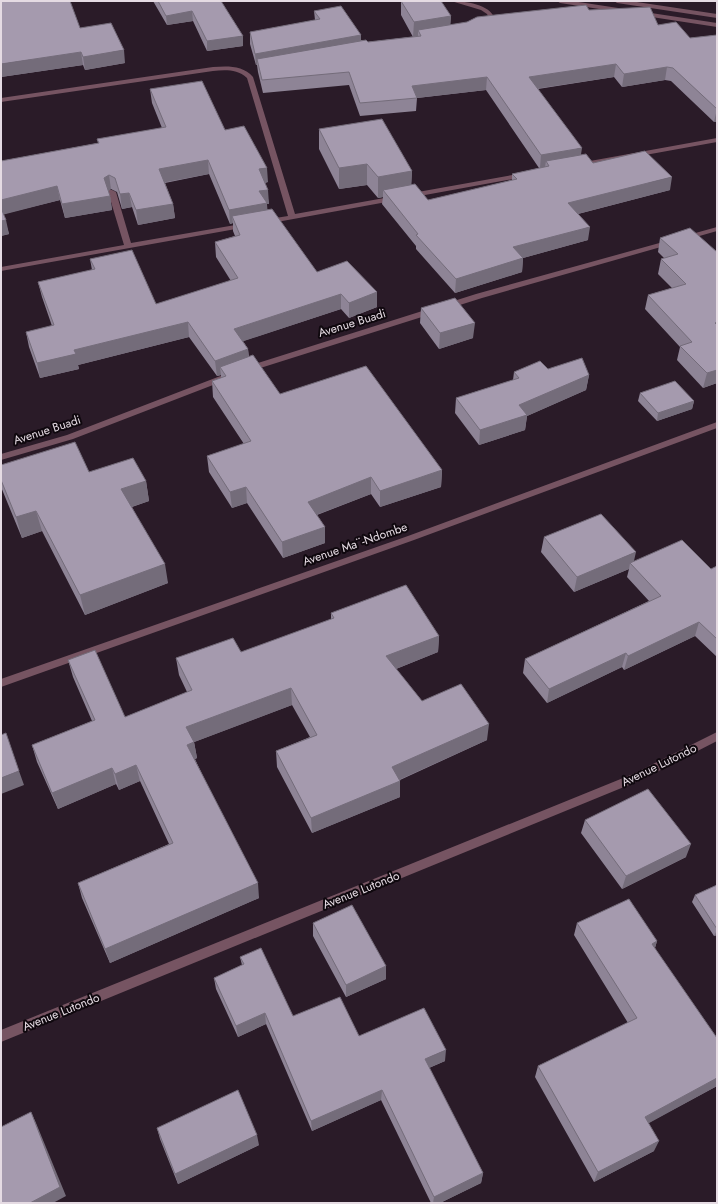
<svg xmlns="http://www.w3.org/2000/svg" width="718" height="1204" font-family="Jost,sans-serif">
<rect width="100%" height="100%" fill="#2a1b28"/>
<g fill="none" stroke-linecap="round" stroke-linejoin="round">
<path fill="#765462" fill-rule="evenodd" d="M451,1c14,0 39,3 44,18l-10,6h-4v-2l8,-5 -2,-4 -6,-4z
M557,1h15l145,22v4l-157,-24z
M614,1h16l87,13v4l-100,-15z
M213,67c14,-1 30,-2 40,10l42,137 229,-41 4,2 -4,2 -258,47 -4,-2 1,-2 25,-4 -41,-138c-10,-9 -22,-8 -34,-7l-212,31v-4z
M717,138v4l-138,25 -4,-2 4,-2z
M109,190h3l4,2 15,51 116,-20 4,2 -4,2 -246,44v-4l123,-22 -16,-53z
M717,227v4l-235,67 -231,73h-6l-1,-2 1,-2 231,-73z
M223,375l4,3 -1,2 -153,59 -72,21v-6l66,-19z
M717,422v6l-303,112 -413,147v-8l407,-143z
M717,732v9l-76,39 -640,262v-12l632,-256z"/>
</g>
<path fill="#8e8496" d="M153,1h68l22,45 -36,5 -14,-30 -26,4z
M401,1l50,15 -1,9 139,-15 69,15 32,13 27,-3v87h-3l-43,-41 -6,-1 -43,7 -8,-10 -76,12 43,66 12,8 77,27 -92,24 10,26 -65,18 -1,14 -67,21 -39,-44v-3l-34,-42 1,-7 -5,1 -11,-13 -28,4 -20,-40v-20l93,42 -1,14 17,15 84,-20v-6l27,-6 -53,-78 -69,8 -1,13 -56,5 -11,-31 -86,8 -5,-21 -1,-7h-1l-6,-21v-12l65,-12 -1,-9 47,24v5l7,2 50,-6 -5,1 -12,-22z
M80,28l45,35 -40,7 -2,-5 -82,12z
M150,89l75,41 43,52 -3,1 4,21h-2v5l50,63 60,20v15l-28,11 -8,-9 -98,32 5,8 1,8 31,37 162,76 -1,17 -61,20 -9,-13 -54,21 8,12v16l-42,15 -36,-55 -15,5 -23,-36 -2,-16 37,-12 -31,-47 -1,-16 9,-3v-3l-4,1 -28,-39 -111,28 1,4 -39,9 -11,-31 -3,-15 26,-6 -10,-29 -4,-15 54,-12 -2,-11 66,45 75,-23 -15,-24 -1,-15 20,-6 -2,-5v-8l-3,1 -21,-50 -44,9 8,21 2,14 -37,7 -6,-18 -10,2 -5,-17 -6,-3 -3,2 2,5 2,14 -47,8 -5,-18 -57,14 6,20 -8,2v-75l97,-18 -1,-4 65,-11 -10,-25z
M660,238l57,14v131l-14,5 -26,-28 3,-13 -35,-38 3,-14 24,-7 -14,-14 3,-15 3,-1 -6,-6z
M421,308l52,30 -34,11 -19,-26z
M548,369l41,6 -3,15 -59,26 -2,14 -46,15 -24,-32 1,-15 57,-18 1,-8z
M640,393l54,8 -2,8 -35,12 -19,-20z
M1,465l88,7 57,9 3,20 -17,6 36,76 -83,32 -43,-84 -20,7 -21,-51z
M544,537l90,24 77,8 6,-3v91l-22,-21 -71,34 -2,-3 -75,36 -24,-30 2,-14 124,-58 -22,-24 2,-8 -55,23 -33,-40z
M331,613l108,23 -1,16 -42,17 26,32 65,39 -87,40v17l-88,36 -35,-66 -1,-16 34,-14 -18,-32 -98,37 3,16 -2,1 64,139 -149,65 -28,-65 -4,-15 91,-39 -29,-63 -21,9 -3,-6 -58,25 -21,-47 -5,-17 60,-24 -19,-44 -5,-17 57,57 62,-25 -8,-17 -3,-17 65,-6 90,-32z
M585,820l101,37 -64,32 -41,-56z
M717,885v50l-3,1 -22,-34 3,-7z
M313,923l73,43v13l-40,18 -33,-61z
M577,923l80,18 -2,7 62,138 -69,37 6,28 -60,31 -59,-105 3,-11 90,-43 -54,-88z
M240,957l53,59 66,20 86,25 -16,7 54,105 -2,10 -41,20h-9l-50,-103 -69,31 -46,-107 -28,13 -22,-48 -2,-11 28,-13z
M157,1128l102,17 -81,39 -18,-45z"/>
<path fill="#746c7a" d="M192,11l1,10 -26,4 -1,-9z
M451,16l-1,14h-32v6l-5,1 1,-15z
M361,35v11l-104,13v6h-1l-1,-11z
M243,36v10l-36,5v-10z
M124,50l1,13 -40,7 -2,-13z
M81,52l2,13 -82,12v-13z
M616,64l-2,13 -86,13 1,-13z
M667,67l-2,13 -43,7 2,-13z
M487,77l-1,13 -69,8 -5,-12z
M717,109v13h-3z
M582,148l-2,13 -31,5 -3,-5 -1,6 -5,1 1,-13z
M208,160l1,14 -48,9 -2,-14z
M367,164v21l-28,4v-21z
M267,168l1,14 -8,1 -1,-14z
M412,171l-1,21 -28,-2v7l-5,1v-21z
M109,175l2,14 -4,3 -3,-14z
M672,177l-2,13 -104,27 2,-14z
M57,186l3,14 -58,15 -1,-3v-12z
M268,190l1,14h-2l1,13 -36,-1 1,7 -3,1 -1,-14 30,-19z
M129,193l3,14 -10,2 -2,-15z
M110,196l2,14 -47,8 -3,-14z
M173,204l2,14 -37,7 -2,-15z
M6,220l3,14 -8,2v-15z
M590,227l-2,13 -65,18 -1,14 -67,21 1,-14 57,-32z
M377,292v15l-28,11v-15z
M341,294v15l-106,35 -1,-15z
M188,322l1,15 -111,28 1,4 -39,9 -3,-15 37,-13z
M475,323l-2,15 -34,11 1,-16z
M248,349l1,15 -29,3 1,8 -4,1 -2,-15z
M717,370v13l-14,5 4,-15z
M589,375l-3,15 -59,26 -2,14 -46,15 1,-15 39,-25z
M694,401l-2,8 -35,12 1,-8z
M442,470l-1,17 -61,20v-16z
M371,477v17l-63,24v-16z
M146,481l3,20 -24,8 -4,-20z
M246,487l1,16 -15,5 -2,-16z
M36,511l6,20 -20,7 -6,-21z
M325,527v16l-42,15 -1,-16z
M636,552l-3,13 -3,-2 -1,6 -55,23 3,-15z
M165,564l3,19 -83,32 -5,-20z
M699,622l-4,14 -71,34 4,-14z
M439,636l-1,16 -52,21v-17z
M626,653l-4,14 -75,36 2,-14z
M291,688l1,17 -103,39 -3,-17z
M489,724l-2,16 -95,43v-16z
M194,742l3,16 -7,3 -3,-16z
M136,765l4,16 -21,9 -4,-16z
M112,768l4,16 -58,25 -6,-16z
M19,771l5,14 -23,9v-16z
M400,781v16l-88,36 -1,-15z
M691,844l-5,13 -64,32 4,-13z
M258,883l1,15 -149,65 -5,-14z
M717,930v5l-3,1z
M657,941l-4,13 -1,-10z
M386,966v13l-40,18v-12z
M265,1013l1,11 -28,13 -2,-11z
M446,1050l-1,11 -21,9 1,-11z
M717,1078v8l-77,42 5,-11z
M382,1090l-1,10 -69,31 -1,-10z
M31,1112l5,11 30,73 -13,7h-23z
M257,1135l2,10 -81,39 -3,-10z
M659,1141l-5,10 -60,31 4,-10z
M483,1173l-2,10 -41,20h-7l1,-6z"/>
<path fill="#a59aae" stroke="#746c7a" d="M1,1h69l10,27 31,-5 13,27 -41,7 -2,-5 -80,12z
M158,1h63l22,35 -36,5 -15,-30 -26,5z
M401,1h40l10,15 -37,6z
M586,5l3,5 61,-3 8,18 18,-3 14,16 27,-3v74l-44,-41 -6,-1 -43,7 -8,-10 -87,13 53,71 -41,7 -54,-78 -75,9 5,12 -57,5 -11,-31 -87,8 -5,-21 109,-19 2,2 53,-6 -3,-6 49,-8 10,-5z
M341,6l20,29 -106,19 -5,-22 70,-13 -6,-8z
M202,81l23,49 19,-4 23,42 -8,1 9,21 -9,1 8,12 -38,7 -21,-50 -49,9 14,35 -37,6 -7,-17 -9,1 -5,-16 -6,-3 -5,3 6,18 -48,8 -5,-18 -56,14v-39l98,-18 -2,-4 69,-12 -16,-38z
M382,119l30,52 -34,6 -11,-13 -28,4 -20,-39z
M645,151l27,26 -104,26 22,24 -77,20 10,11 -67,21 -40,-44 2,-1 -35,-44 32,-6 13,16 89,-21 -5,-5 37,-8 -3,-5 40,-7 7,9z
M1,208l5,12 -5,1z
M272,209l45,63 30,-11 30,31 -28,11 -8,-9 -107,35 14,20 -33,12 -27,-39 -114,28 2,4 -39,9 -11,-31 28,-7 -16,-43 57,-13 -5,-10 42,-9 24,54 82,-26 -23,-36 25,-7 -8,-19z
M690,228l27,24v70l-2,1 2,2v45l-10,3 -27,-27 12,-4 -44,-47 38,-11 -25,-25 17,-5 -18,-16z
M455,298l20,25 -35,10 -19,-25z
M253,355l27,39 86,-28 76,104 -62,21 -9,-14 -63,25 17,25 -43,15 -36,-55 -16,5 -23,-36 44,-15 -39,-60 14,-5 -6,-9z
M582,358l7,17 -70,30 8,10 -47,15 -24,-32 63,-20 -5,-6 26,-11 8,8z
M675,381l19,20 -36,12 -18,-20z
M75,442l14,30 44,-14 13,23 -25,8 44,75 -85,31 -44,-84 -20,6 -15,-37v-15z
M601,514l35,38 -59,25 -33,-40z
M682,540l29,29 6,-3v73l-18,-17 -71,34 -2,-3 -77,36 -24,-30 136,-63 -31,-33z
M406,585l33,51 -53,20 36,45 39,-17 28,40 -97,43 8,14 -89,37 -35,-67 41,-16 -26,-47 -105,39 8,15 -7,3 71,138 -153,66 -27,-66 95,-40 -37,-78 -21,9 -3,-6 -60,25 -20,-48 63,-25 -27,-60 27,-10 30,67 67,-27 -16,-32 57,-20 8,14 93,-34 -3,-5z
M6,733l13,38 -18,7v-43z
M648,789l43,55 -65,32 -41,-56z
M717,885v44l-22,-34z
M629,899l28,42 -5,3 65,94v40l-72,39 14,24 -61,31 -60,-106 99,-48 -60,-95z
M352,905l34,61 -40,19 -33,-62z
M261,948l32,68 47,-19 19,39 65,-28 22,42 -21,9 58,114 -49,24 -52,-107 -71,31 -46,-108 -29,13 -22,-48 30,-14 -4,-7z
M238,1090l19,45 -82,39 -18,-46z
M31,1112l29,75 -30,16h-29v-76z"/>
<g text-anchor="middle" stroke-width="4" stroke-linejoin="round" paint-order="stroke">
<g font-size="12" fill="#e5dbe3" stroke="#0f080e">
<text transform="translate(352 323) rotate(-17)" y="4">Avenue Buadi</text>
<text transform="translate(47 430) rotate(-18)" y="4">Avenue Buadi</text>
<text transform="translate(355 544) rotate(-19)" y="4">Avenue Ma¨-Ndombe</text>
<text transform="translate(659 765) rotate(-26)" y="4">Avenue Lutondo</text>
<text transform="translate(361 890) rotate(-22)" y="4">Avenue Lutondo</text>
<text transform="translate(61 1012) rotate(-22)" y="4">Avenue Lutondo</text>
</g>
</g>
<rect width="718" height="1204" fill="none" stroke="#e5dbe3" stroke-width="4"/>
</svg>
